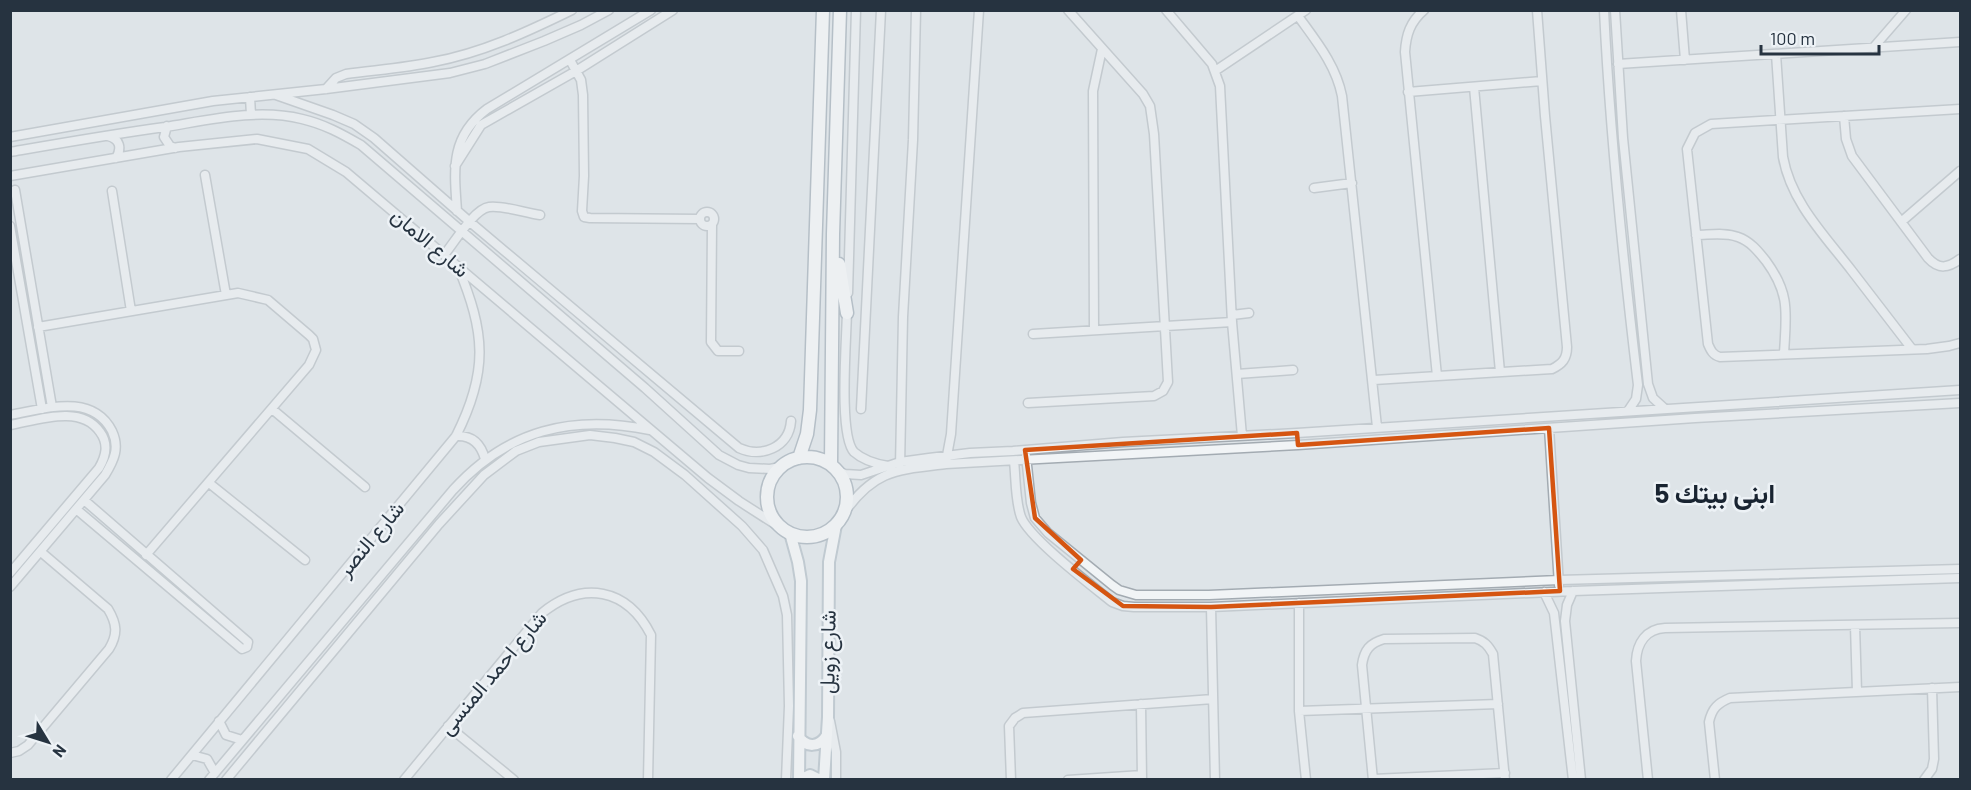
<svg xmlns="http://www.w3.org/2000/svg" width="1971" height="790" font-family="Barlow,Vazirmatn,sans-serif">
<rect width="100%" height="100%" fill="#dee4e8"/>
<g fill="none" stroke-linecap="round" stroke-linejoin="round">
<g stroke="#a3abb2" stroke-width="11">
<path id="minor" d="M1166,10l46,54 8,22 12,236 10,114
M1424,10c-14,12 -18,25 -19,42l32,324
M1604,10c6,126 19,250 34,375l-2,14 -8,12
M1615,10l8,128 25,246 5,14 11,10
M1681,10l4,50
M1298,16c18,25 38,49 44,80l35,331
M1873,48l33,-38
M1776,54l7,103c8,45 42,79 69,114 20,26 40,52 60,78
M570,60l11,20 2,15 1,81 -2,35 2,6 6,1 110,1
M1618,64l342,-22
M1215,71l91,-61
M1474,87l26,285
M326,89l10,-11 10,-4c29,-4 59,-6 87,-12 49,-9 94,-30 139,-52
M1408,92l134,-11
M276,95l57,20 21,9 20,14 96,84 269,226c22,10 50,0 52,-27
M250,97l1,18
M1960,109l-249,15 -16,9 -8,16 21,195c3,7 5,11 12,13l207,-8 22,-3 11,-3
M1844,116l2,23 6,17 76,102c11,12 20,10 32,1
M167,126l-3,11 6,9 5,2
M108,136c12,3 14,12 8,22
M10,137l203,-36 113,-12 124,-16 35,-9 59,-23 37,-16 28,-15
M10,152c52,-9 103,-18 155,-25 44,-7 93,-19 137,-8 22,5 40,15 59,26l284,243 74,67 19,10 11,3 21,1 10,-2
M455,166l26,-41 95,-54 97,-61
M205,175l21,120
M10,176l169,-29 78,-8 51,10 38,23 362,306 31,23 45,29
M1314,188l38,-5
M15,190l37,217
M112,191l19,120
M457,211c-3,-42 -7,-74 30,-102l164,-99
M700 219a7 7 0 1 1 14 0a7 7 0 1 1-14 0Z
M1901,222l59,-51
M712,225l-1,117 7,9h21
M10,226l32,183
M1696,235c13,0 29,-3 42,2 12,4 20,14 28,24 25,34 20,53 18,93
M444,255c10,-12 30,-46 45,-48 14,-2 36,6 51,8
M848,293l8,-283
M847,309c0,26 -9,126 7,143 9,8 22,12 34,14
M1232,315l17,-2
M38,327l200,-34 30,7 41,35 4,4 3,11 -7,15 -163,190
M1094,330l-1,-239 9,-42
M1033,334l199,-12
M1237,374l56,-4
M1374,380l178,-11c10,-5 15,-10 15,-22l-22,-231 -8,-106
M1028,403l126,-7 9,-5 5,-9 -14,-248 -4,-28 -7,-12 -75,-84
M272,409l93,78
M861,409l20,-399
M10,415c35,-6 82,-23 102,16 8,17 2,29 -7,44l-95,112
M10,425c28,-5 71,-21 90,7 9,12 6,24 -1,36l-89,105
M1549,428l10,157
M456,436c16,-1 25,8 29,23
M1026,456l5,47 4,15 13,15 64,52 7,5 17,5h73l350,-15 401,-11
M946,461l5,-27 28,-424
M1014,461c2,18 1,39 7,56 9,22 70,68 91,85l11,4 11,1h77l362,-16 387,-13
M900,466l3,-149 10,-177 3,-130
M838,471l7,3 16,1 39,-13 29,-4 41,-5 43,-2 110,-9 174,-9 663,-43
M209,483l96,77
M76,509l166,140 5,-2 1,-5 -164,-142
M844,513c30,-43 52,-43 102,-49l352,-19 397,-27 265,-15
M1573,591l-6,14 -2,16 16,159
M1544,592l10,21 19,167
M1299,603v108l7,69
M1211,607l4,173
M1855,625l2,67
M1141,704l1,76
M1299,711l199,-7
M219,721l7,14 16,5
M830,721l6,31v28
M448,726l66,54
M10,753l9,-2 9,-6 81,-96c9,-15 8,-25 -1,-40l-67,-57
M192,755l15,4 8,14
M1373,779l132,-6
M171,780l285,-344c33,-65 29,-104 2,-169
M209,780l244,-290c54,-60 119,-76 197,-60
M226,780l213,-256 45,-49 32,-24 23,-9 51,-7 25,3 19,4 20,10 31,23 57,51 21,24 20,46 4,19 2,91 -3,74
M404,780l138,-167c41,-33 85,-25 109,22l-3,145
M1011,780l-2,-54 6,-8 8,-5 190,-14
M1068,780l74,-5
M1373,780l-11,-115c2,-15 8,-22 22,-26l91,-1c9,3 13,7 18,16l12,126
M1648,780l-12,-119c1,-18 10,-32 29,-33l295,-5
M1715,780l-6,-58c3,-14 9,-19 21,-24l230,-11
M1924,780l8,-11 2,-10 -2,-71"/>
</g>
<g stroke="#9caab5" stroke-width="14">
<path id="major" d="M790,533l8,29 3,19 -2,199
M798,736c8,12 21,12 29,-1
M800,780l10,-5 10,5
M824,780l4,-63 1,-155 7,-37"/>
</g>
<g stroke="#8493a0" stroke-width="15">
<path id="highway" d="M839,264l8,49
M767 497a40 40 0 1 1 80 0a40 40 0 1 1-80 0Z
M799,458l8,-24 3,-24 13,-400
M831,464l2,-230 7,-224"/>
</g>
<use href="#minor" stroke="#f1f4f6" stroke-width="8"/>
<use href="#major" stroke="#fff" stroke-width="10"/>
<use href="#highway" stroke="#fff" stroke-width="12"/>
</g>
<path d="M0 0H1971V790H0ZM1549,428l11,163 -349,16 -88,-1 -50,-37 8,-9 -46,-42 -10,-68 272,-17 1,12z" fill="#dee4e8" fill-opacity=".55" fill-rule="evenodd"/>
<path fill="none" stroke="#d55511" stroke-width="4.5" stroke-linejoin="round" d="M1549,428l11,163 -349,16 -88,-1 -50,-37 8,-9 -46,-42 -10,-68 272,-17 1,12z"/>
<g text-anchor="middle" stroke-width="5" stroke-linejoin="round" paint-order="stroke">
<g font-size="21" fill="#263340" stroke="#edf2f6">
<text transform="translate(430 243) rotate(40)" y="7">شارع الامان</text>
<text transform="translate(371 539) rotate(-50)" y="7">شارع النصر</text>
<text transform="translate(828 652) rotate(-89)" y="7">شارع زويل</text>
<text transform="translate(493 673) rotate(-50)" y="7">شارع احمد المنسى</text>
</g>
<g font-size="27" font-weight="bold" fill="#192431" stroke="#edf2f6">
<text x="1715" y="503">ابنى بيتك 5</text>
</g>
</g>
<rect width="1971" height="790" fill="none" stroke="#263340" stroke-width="24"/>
<g transform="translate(48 742) rotate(128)" stroke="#edf2f6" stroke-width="4.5" paint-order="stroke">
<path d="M0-4.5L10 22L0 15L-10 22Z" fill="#263340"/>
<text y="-9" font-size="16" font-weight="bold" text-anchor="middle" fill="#263340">N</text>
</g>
<path d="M1761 45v9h118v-9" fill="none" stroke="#263340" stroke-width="3"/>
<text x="1770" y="45" font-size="18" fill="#263340" stroke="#edf2f6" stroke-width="4.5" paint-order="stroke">100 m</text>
</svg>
